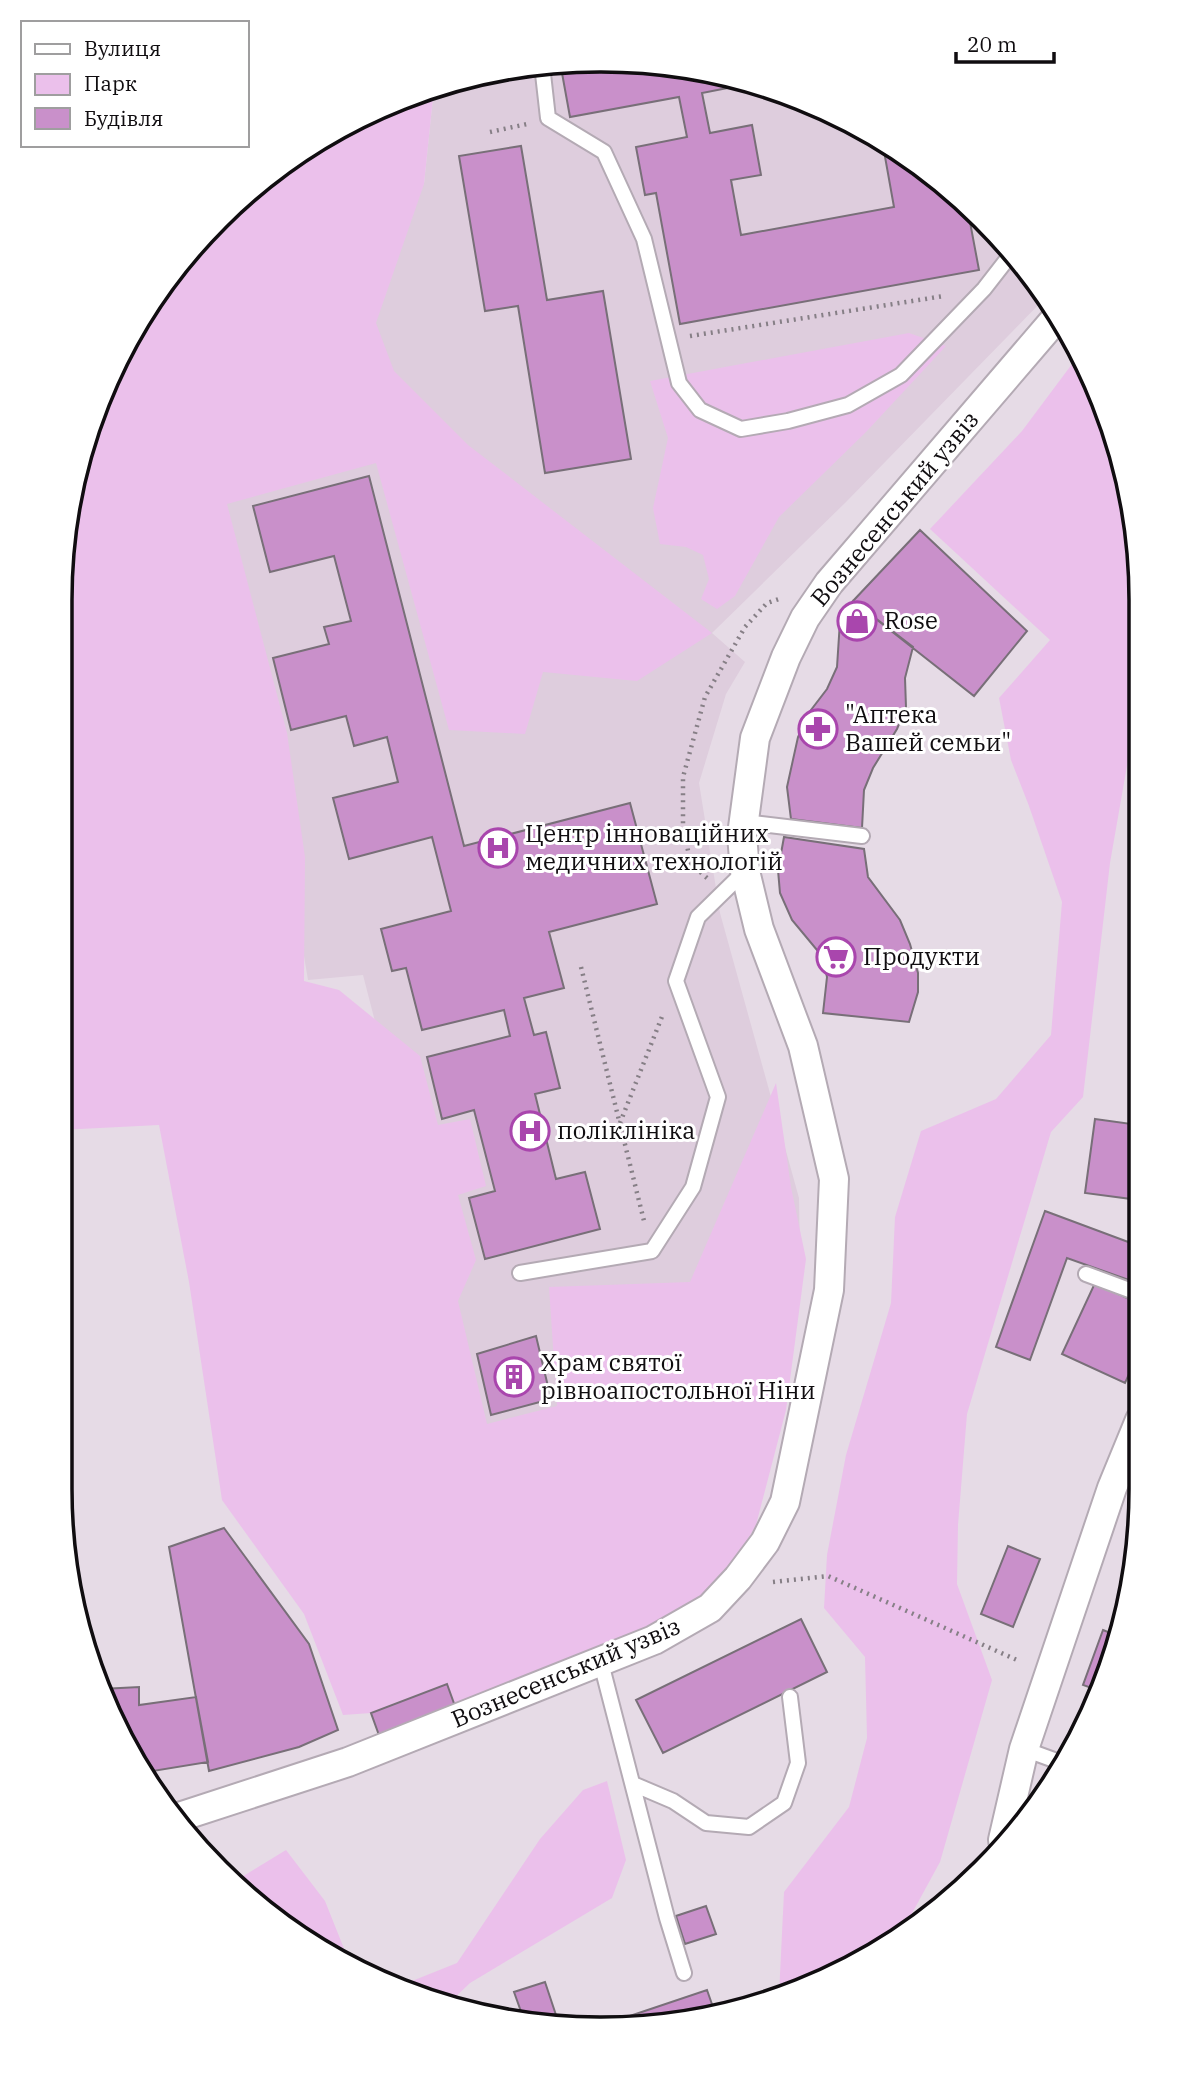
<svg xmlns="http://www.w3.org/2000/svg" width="1201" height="2089" font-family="'IBM Plex Serif',serif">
<rect width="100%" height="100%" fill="#e6dbe6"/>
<path fill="#decddd" d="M566,61l106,3 103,24 96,44 112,86 64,78 -201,206 -134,131 33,29 -19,32 -27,89 21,130 79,285 1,64 -301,240 -136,-527 -55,5 -38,-228 -89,-411 243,-157 10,-96 27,-10z"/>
<path fill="#ebc0eb" d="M434,88l-10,96 -48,139 18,48 74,74 244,188 -75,48 -94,-9 -18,62 -76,-4 -73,-267 -149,41 60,229 18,124 -1,124 35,9 81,66 18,69 32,-6 16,67 -28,9 18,65 -18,41 29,123 70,-18 -8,-119 141,-5 86,-199 15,104 15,72 -20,151 -30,115 -24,42 -34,31 -77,43 -166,63 -8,-20 -76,29 -28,2 -39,-101 -82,-114 -33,-218 -30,-157 -99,5 1,-564 27,-139 44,-97 62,-87 77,-72 91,-56z
M909,333l37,13 -80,86 -87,85 -44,79 -18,13 -16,-10 8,-20 -6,-24 -17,-8 -26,-3 -7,-36 15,-70 -18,-57z
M1078,356l35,70 24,104 1,207h-6l-22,126 -27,234 -32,35 -84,282 -9,111 -1,59 35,96 -52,182 -36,66 -97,60 -28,7 5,-103 65,-85 18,-69 -2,-81 -41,-49 3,-53 19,-100 45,-152 4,-86 26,-86 75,-32 55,-64 11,-133 -33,-96 -18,-46 -12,-62 51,-58 -120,-111 92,-98z
M607,1781l19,79 -14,38 -142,85 -23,22 -45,-20 55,-22 83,-124 43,-49z
M286,1850l39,51 24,60 -49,-23 -63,-58z"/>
<path fill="#c990ca" stroke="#786f78" stroke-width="2" d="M566,61l106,3 81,19 -51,10 8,40 42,-8 9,50 -30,5 10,55 153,-28 -12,-67 85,66 12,64 -299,54 -24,-131 -11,2 -9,-48 51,-10 -8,-40 -109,20 -10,-55z
M521,146l26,154 56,-9 28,168 -86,14 -27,-167 -33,5 -26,-155z
M369,476l95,370 166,-43 27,101 -108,28 15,56 -40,10 10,37 12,-3 14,56 -25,6 21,85 29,-7 15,57 -115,30 -16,-61 26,-7 -21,-81 -32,9 -15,-62 83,-21 -6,-26 -82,20 -16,-62 -14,3 -11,-42 70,-18 -19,-74 -83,22 -16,-61 65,-16 -11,-45 -33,9 -8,-30 -55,14 -18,-72 56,-14 -5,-17 27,-6 -17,-65 -64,16 -17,-66z
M920,530l107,101 -53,65 -121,-95z
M853,601l60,46 -8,31 1,29 -9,22 -24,39 -9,22 -2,38 -71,-9 -4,-32 11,-50 13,-27 16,-21 10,-22 3,-46z
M784,837l80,12 4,28 32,43 10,24 8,29v19l-9,30 -86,-9 4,-36 -5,-21 -30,-36 -12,-27 -2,-23z
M1138,853v73l-9,-1z
M1095,1119l44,6v75l-54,-7z
M1045,1211l94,35 1,38 -73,-26 -37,102 -34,-13z
M1095,1283l45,21v46l-15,33 -63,-29z
M536,1336l15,63 -60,16 -14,-61z
M224,1528l85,116 29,86 -39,17 -90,24 -40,-224z
M1008,1546l32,13 -27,68 -32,-13z
M801,1619l26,53 -164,81 -27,-53z
M1103,1630l15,6 -5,26 -13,29 -17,-6z
M447,1684l9,25 -76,29 -9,-25z
M139,1687v18l57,-8 12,65 -61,10 -45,-83z
M1097,1690l3,1 -21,46z
M706,1906l10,28 -31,10 -9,-28z
M545,1982l13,39 -35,-4 -9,-25z
M707,1990l7,20 -79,18 -19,-2 -1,-5z"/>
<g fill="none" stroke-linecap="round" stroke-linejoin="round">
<g stroke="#b4aab4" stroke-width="18">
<path id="lane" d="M542,65l6,53 56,34 40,87 35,144 21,27 41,19 47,-8 60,-16 53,-30 83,-86 28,-36
M744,822l118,14
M520,1273l132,-22 41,-64 25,-90 -42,-116 22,-64 47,-46
M1086,1274l54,20
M601,1663l66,255 17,55
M1024,1749l41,15
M633,1784l40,17 33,22 43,4 35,-24 14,-40 -8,-66"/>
</g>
<g stroke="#b4aab4" stroke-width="32">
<path id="street" d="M173,1819l175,-57 306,-122 56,-32 28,-30 27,-36 20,-40 44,-212 5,-111 -31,-133 -44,-117 -14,-58 -3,-36 13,-97 31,-81 19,-39 24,-35 229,-267
M1003,1840l21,-91 88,-261 28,-68"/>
</g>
<path stroke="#867f86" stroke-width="4.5" stroke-dasharray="2 5" stroke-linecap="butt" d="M490,132l37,-8
M690,336l254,-40
M707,878l-16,-14 -8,-36v-51l22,-80 40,-70 22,-24 15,-5
M581,967l63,254
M620,1123l43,-109
M773,1582l55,-6 189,84"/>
<use href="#lane" stroke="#fff" stroke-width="14"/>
<use href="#street" stroke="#fff" stroke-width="28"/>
</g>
<defs>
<g id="shop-ring" transform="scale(2.0125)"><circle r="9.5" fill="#fff" stroke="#a946ad" stroke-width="1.5"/><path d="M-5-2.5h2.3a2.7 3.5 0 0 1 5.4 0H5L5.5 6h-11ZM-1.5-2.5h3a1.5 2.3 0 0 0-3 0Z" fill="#a946ad"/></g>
<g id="pharmacy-ring" transform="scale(2.0125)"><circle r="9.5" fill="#fff" stroke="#a946ad" stroke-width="1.5"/><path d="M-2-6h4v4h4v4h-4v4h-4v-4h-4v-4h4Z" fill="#a946ad"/></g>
<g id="hospital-ring" transform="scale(2.0125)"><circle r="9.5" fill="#fff" stroke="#a946ad" stroke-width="1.5"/><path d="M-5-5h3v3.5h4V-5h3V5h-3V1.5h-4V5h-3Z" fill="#a946ad"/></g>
<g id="supermarket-ring" transform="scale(2.0125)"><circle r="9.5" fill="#fff" stroke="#a946ad" stroke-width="1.5"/><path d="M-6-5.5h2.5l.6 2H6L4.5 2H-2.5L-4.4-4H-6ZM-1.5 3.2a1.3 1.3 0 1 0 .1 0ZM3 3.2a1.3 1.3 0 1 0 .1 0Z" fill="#a946ad"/></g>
<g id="building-ring" transform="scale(2.0125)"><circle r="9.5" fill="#fff" stroke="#a946ad" stroke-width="1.5"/><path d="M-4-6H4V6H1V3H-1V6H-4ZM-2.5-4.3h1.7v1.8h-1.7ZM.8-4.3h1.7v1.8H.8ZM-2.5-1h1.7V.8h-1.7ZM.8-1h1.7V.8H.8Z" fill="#a946ad"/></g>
</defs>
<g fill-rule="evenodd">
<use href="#shop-ring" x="857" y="621"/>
<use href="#pharmacy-ring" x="818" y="729"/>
<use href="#hospital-ring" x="498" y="848"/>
<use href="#supermarket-ring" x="836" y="957"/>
<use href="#hospital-ring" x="530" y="1131"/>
<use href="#building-ring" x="514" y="1377"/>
</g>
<g text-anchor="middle" stroke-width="6" stroke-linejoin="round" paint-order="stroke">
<g font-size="24" fill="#100d10" stroke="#fff">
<text transform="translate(895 509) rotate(-50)" y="8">Вознесенський узвіз</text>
<text transform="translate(566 1673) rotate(-23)" y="8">Вознесенський узвіз</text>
</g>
<g font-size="24" fill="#100d10" stroke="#fff" text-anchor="start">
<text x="884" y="629">Rose</text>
<text x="845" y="723">"Аптека<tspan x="845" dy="28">Вашей семьи"</tspan></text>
<text x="525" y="842">Центр інноваційних<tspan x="525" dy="28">медичних технологій</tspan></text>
<text x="863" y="965">Продукти</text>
<text x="557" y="1139">поліклініка</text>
<text x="541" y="1371">Храм святої<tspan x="541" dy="28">рівноапостольної Ніни</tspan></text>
</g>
</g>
<path d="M0 0H1201V2089H0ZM600 72H601A528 528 0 0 1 1129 600V1489A528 528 0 0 1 601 2017H600A528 528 0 0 1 72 1489V600A528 528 0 0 1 600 72Z" fill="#fff" fill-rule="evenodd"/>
<path fill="none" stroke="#100d10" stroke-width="3.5" d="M600 72H601A528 528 0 0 1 1129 600V1489A528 528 0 0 1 601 2017H600A528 528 0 0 1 72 1489V600A528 528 0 0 1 600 72Z"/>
<rect x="21" y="21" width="228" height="126" fill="#ffffff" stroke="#9f9e9f" stroke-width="2"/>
<rect x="35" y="44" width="35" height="10" fill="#ffffff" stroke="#9f9e9f" stroke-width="2"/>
<text x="84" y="56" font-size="21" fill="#100d10">Вулиця</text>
<rect x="35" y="74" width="35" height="21" fill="#ebc0eb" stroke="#9f9e9f" stroke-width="2"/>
<text x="84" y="91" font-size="21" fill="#100d10">Парк</text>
<rect x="35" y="108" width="35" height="21" fill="#c990ca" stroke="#9f9e9f" stroke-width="2"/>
<text x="84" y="126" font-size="21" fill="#100d10">Будівля</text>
<path d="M956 52v10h98v-10" fill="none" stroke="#100d10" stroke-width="3.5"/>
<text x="967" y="52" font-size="21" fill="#100d10" stroke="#ffffff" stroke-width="5" paint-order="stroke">20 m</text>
</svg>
